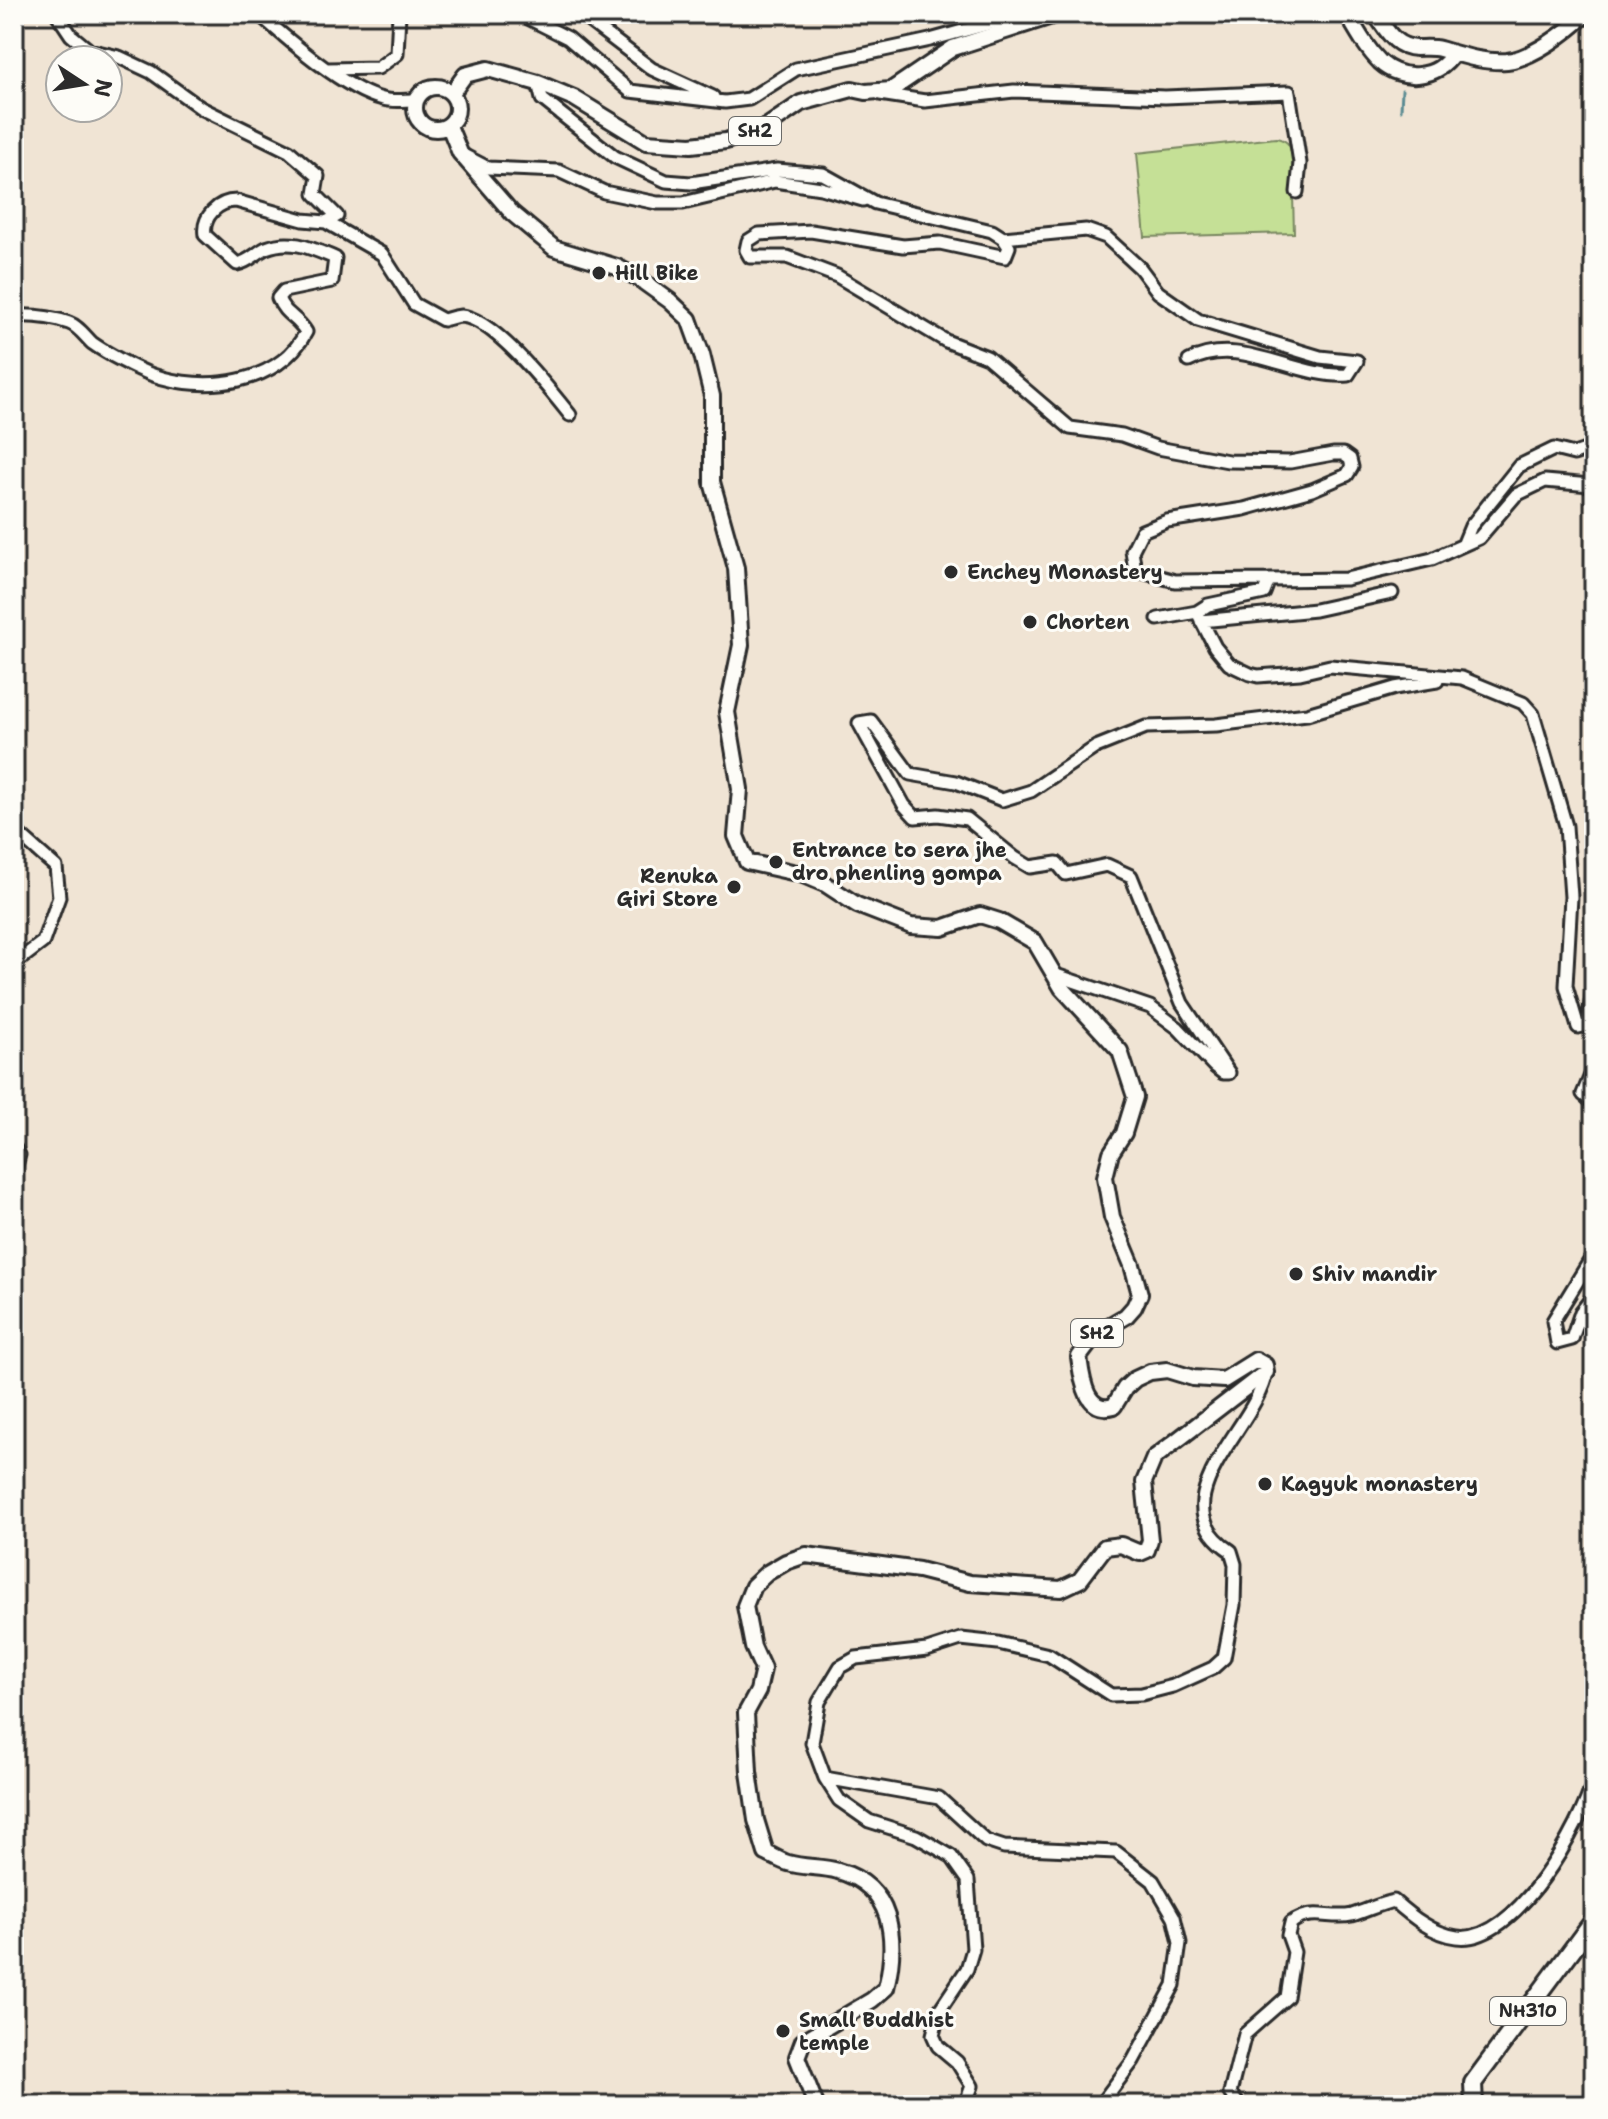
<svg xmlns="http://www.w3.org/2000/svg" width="1608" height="2119" font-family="'Shantell Sans',sans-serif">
<rect width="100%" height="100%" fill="#f0e4d4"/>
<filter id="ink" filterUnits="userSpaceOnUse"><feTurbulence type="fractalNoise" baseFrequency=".0125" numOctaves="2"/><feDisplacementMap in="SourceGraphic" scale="16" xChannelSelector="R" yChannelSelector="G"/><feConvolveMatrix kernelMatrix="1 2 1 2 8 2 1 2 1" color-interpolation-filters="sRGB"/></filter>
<g filter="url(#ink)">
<path fill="#c5e096" stroke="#788660" stroke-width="2" d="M1276,138c11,2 14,6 16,17l2,78 -149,4 -8,-84z"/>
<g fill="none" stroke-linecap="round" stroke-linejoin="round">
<path stroke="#5c8c93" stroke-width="3" d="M1393,14l2,15
M1401,110l1,-20"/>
<g stroke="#2b2b2b" stroke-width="17">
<path id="minor" d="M259,14c29,26 86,76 124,85 9,3 22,1 31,1
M520,14l48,24 62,53 95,11 24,-3 47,-30 134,-29 94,-26
M580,14l72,55 61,28
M328,69l50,-1 19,-14 2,-40
M538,83l4,16 73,58 51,24 25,2 86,-13 46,4 52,29 117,28 11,7 6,9 -4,10 -65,-14 -37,3 -92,-15 -52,3 -11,7 -2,9 4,7h37l50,19 109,65 41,16 83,71 52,7 36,13 70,13 62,1 43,-8h10l7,5 2,8 -5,8 -35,15 -68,19 -77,12 -25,10 -10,20 3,19 40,11 94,-1 -5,13 -56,12 -11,7 18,35 14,17 21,10 8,2 42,-3 30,-7 132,12 61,25 10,11 33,112 5,71 -5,89 12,41 10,-2 6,-44
M880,94l45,7 89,-10 151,6 124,-5 11,71 -3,29
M465,156l23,12 71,3 45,21 53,11h26l92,-22 46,7 42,12
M326,222l56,32 32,50 29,16c5,-1 13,-4 18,-4 33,2 89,74 109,99
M1003,238l83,-8 20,7 34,31 18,24 40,28 122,37 37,4 -9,14c-52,4 -109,-41 -159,-14
M14,316c18,-1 38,1 55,7 9,3 16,13 23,20 14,10 44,26 61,32 51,18 126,10 153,-43 -9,-16 -21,-16 -28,-34l6,-7 48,-10 3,-23c-24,-10 -44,-20 -69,-10 -10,5 -17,14 -29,16l-32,-29c-3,-18 13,-34 31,-34l67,19 23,2 11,-6 -22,-22 3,-18 -29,-25 -88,-43 -50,-36 -32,-15 -30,-7 -18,-15 -14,-21
M1464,543l7,-17 48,-60 35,-17 20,5 20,-7
M1269,580l77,-1 86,-20 47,-21 37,-43 29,-14 45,4 4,4
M1158,619l39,-7
M1201,621l114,-11 77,-17
M14,830l42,37 3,30 -16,45 -25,19 -4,12
M1056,975l94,32 28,21 36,38 9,7h6l-47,-70 -51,-127 -24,-11 -41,9 -9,-11 -27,4 -15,-9 -48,-39 -29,-4 -23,2 -11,-12 -45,-82 12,-2 39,53 46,8 46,18 29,-9 65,-44 50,-20 70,-2 91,-11 88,-26 42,-7
M1594,1068l-11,26 8,7 3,-2
M14,1147l5,8 -5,18
M1594,1254l-41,67 4,22 15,-4 9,-27 13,-17
M825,1778l14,22 30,21 47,15 35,20 17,24 5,69 -6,20 -28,42 -6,24 5,11 19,16 15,24 -7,19
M1100,2105l33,-44 41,-76 6,-42 -6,-26 -21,-36 -37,-29 -112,-5 -18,-6 -47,-43 -114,-20 -13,-35 7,-41 21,-35 16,-9 71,-8 34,-11 37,4 51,12 62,40 31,-1 31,-8 40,-18 11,-10 10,-53 1,-41 -4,-13c-77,-50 26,-123 35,-179
M1239,2105l-9,-12 15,-59 42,-37 7,-45 -6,-17 3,-12c22,-16 38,-3 61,-8 14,-4 27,-11 42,-14 17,15 39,33 63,36 59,8 124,-111 137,-158"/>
</g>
<g stroke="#2b2b2b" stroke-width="20">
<path id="major" d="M1347,14c10,17 19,34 33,48 22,20 58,17 73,-8
M1375,14c12,16 19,33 41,34 8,0 16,-1 24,1 21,6 45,14 67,12 26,-3 61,-30 79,-47
M415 108a21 21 0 1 1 42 0a21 21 0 1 1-42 0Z
M452,93l13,-18 23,-6 50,14 36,15 72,44 45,3 35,-4 40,-14 35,-24 51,-14 14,3 25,-2 62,-42 105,-34
M449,126l11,27 52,60 42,35 63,19 21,11 32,23 19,18 13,36 10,41v86l24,86 5,77 -14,67 13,77 -4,47 11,26 54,12 24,10 32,21 54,21 31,2 38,-13 19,6 36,21 27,46 58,63 15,46 -11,36 -13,20 -6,24 7,40 20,48 8,29 -6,13 -8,9 -29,17 -18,24c3,21 6,57 35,49l11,-18 10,-9 15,-7 17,-2 26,8 31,2 32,-20 9,5 1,7 -112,86 -10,24 6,58 -3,10 -7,3 -19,-8 -16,2 -25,33 -19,9 -91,-6 -51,-13 -113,-15 -20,7 -19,11 -14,13 -8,20 8,41 10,22 -5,22 -12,22 3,59 7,48 10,33c7,3 15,8 22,10 16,5 34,3 50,8 55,15 60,68 48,117l-14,12 -69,41 -6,16 19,48"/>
</g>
<g stroke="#2b2b2b" stroke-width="22">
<path id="highway" d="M1474,2105l-1,-22 121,-163"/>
</g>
<use href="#minor" stroke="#fdfcf7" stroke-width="11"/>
<use href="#major" stroke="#fdfcf7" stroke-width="14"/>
<use href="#highway" stroke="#fdfcf7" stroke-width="16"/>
</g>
</g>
<g fill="#2b2b2b" stroke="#fdfcf7" stroke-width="3">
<circle cx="599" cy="273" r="8"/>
<circle cx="951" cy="572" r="8"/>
<circle cx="1030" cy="622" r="8"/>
<circle cx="776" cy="862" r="8"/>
<circle cx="734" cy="887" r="8"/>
<circle cx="1296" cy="1274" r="8"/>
<circle cx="1265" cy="1484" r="8"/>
<circle cx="783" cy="2031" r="8"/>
</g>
<g text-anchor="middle" stroke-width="6" stroke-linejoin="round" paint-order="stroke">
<g fill="#fdfcf7" stroke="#6a6a68" stroke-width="2">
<rect x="729" y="117" width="52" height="28" rx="6"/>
<rect x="1071" y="1319" width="52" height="28" rx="6"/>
<rect x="1490" y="1997" width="76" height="28" rx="6"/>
</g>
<g font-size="18" font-weight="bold" fill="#2b2b2b">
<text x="755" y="137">SH2</text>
<text x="1097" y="1339">SH2</text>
<text x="1528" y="2017">NH310</text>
</g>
<g font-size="20" font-weight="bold" fill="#2b2b2b" stroke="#fdfcf7" text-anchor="start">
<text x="615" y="280">Hill Bike</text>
<text x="967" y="579">Enchey Monastery</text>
<text x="1046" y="629">Chorten</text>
<text x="792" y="857">Entrance to sera jhe<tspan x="792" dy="23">dro phenling gompa</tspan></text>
<text x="718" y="883" text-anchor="end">Renuka<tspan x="718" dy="23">Giri Store</tspan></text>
<text x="1312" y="1281">Shiv mandir</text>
<text x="1281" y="1491">Kagyuk monastery</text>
<text x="799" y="2027">Small Buddhist<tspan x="799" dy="23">temple</tspan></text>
</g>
</g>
<rect width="1608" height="2119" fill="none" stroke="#fdfcf7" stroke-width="48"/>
<rect x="24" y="24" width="1560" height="2071" fill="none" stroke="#2b2b2b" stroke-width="3" filter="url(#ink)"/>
<g transform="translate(84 84) rotate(102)"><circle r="38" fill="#fdfcf7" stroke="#a9a8a5" stroke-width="2"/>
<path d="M0-6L14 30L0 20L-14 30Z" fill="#2b2b2b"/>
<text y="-12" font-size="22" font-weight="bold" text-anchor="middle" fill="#2b2b2b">N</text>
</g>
</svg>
